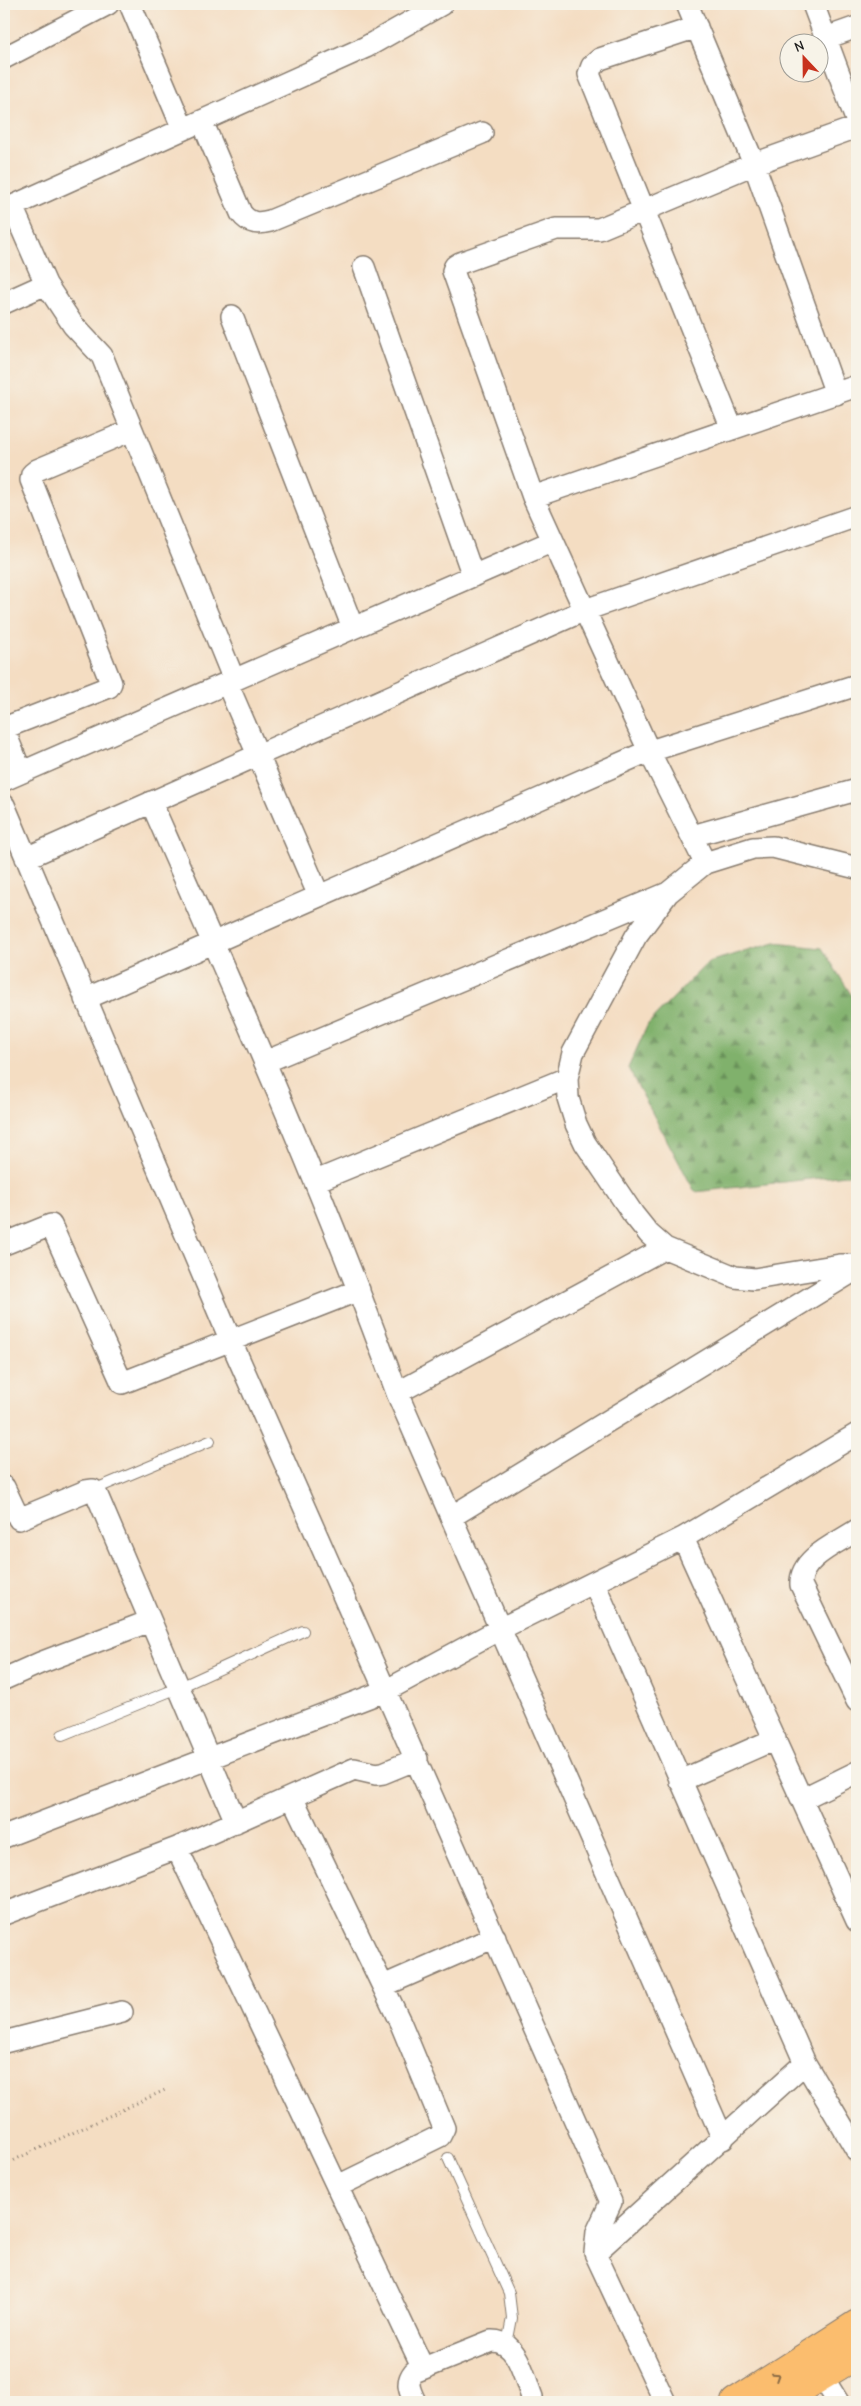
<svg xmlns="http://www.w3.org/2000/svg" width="861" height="2406" font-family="'Comic Neue',sans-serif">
<defs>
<pattern id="forest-firs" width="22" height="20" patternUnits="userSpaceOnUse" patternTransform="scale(1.25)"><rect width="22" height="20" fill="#80b16c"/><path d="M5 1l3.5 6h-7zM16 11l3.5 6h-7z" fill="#688f58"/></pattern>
</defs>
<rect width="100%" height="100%" fill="#f7f3e8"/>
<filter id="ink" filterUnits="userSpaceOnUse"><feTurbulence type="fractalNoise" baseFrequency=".02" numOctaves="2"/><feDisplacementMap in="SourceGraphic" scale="10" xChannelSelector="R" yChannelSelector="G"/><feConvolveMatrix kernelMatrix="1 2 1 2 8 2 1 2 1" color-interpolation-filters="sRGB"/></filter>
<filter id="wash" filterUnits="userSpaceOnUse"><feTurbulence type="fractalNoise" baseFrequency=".0096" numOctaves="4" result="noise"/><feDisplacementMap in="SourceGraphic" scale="20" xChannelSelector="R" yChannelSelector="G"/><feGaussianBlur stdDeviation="1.12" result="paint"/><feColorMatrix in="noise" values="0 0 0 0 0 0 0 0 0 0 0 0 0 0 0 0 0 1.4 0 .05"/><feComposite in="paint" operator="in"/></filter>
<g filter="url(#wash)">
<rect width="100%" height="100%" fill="#f4ddc2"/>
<path fill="url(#forest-firs)" stroke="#4e6644" d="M775,943l47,5 35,56v167l-2,3 -160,18 -67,-124 20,-44 60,-62z"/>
</g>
<g filter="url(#ink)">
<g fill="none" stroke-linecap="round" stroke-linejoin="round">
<g stroke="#887c6f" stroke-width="12">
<path id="lane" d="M93,1490l117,-49
M62,1735l116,-47 125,-57
M448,2158l61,135 3,25 -5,26"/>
</g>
<g stroke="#887c6f" stroke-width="24">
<path id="street" d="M130,4l53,125
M687,4l67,160 103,-37
M813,4l44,118
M697,27l-97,32 -8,7 -3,8 143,355
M826,38l31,-11
M4,58l104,-54
M202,121l39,92c8,11 17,11 29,8l212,-88
M12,206l34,78 27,41 29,31 132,324
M4,210l362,-163 76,-43
M364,267l109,309
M4,303l42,-19
M232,316l121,312
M533,497l-80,-226 2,-5 5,-3 96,-34h43l155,-65 82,230
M227,683l92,213
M4,728l105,-41 2,-4 -80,-203 1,-6 5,-4 95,-40
M4,730l17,42
M4,780l549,-239
M151,802c86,195 173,390 246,591l326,746
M4,805l226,534 381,863 -14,30 -2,21 70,149
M692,836l165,-46
M26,858l559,-248 272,-94
M705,863l-56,-112 -116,-254 324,-111
M857,868l-84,-21 -20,1 -48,15 -37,30 -32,43 -63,117 -6,25 1,20 8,26 9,19 48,71 16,20 16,14 70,29 19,2 86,-14h17
M85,999l559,-246 213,-68
M265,1062l403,-169
M316,1181l251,-103
M4,1244l47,-19 71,158 237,-93
M397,1393l268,-145
M4,1487l15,32 67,-28 7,-1 4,5 139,327
M451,1517l406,-248
M857,1530c-19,13 -58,28 -56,55l56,116
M683,1538l174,383
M594,1583l211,480 -210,190
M4,1679l36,-16 110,-42
M680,1781l95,-42
M292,1797l109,227 43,104 -4,8 -102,50
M802,1799l55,-27
M4,1837l383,-147 113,-61 183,-91 174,-104
M177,1848l246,520
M4,1914l173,-66 177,-79 22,5 7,-1 34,-14
M383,1986l112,-49
M4,2042l118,-30
M805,2063l52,88
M822,2376l16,26
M415,2402c-5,-12 -10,-19 -1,-30l77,-31c27,-1 33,36 41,56l-1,5"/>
</g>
<g stroke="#887c6f" stroke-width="30">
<path id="primary" d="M735,2402l122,-78
M779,2402l78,-47"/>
</g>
<path stroke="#887c6f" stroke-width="3" stroke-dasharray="1 4" stroke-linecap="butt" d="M4,2161h8l153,-71"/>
<use href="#lane" stroke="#fff" stroke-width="10"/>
<use href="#street" stroke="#fff" stroke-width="21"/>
<use href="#primary" stroke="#fbbd6e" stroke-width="28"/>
</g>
<defs><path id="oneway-chevron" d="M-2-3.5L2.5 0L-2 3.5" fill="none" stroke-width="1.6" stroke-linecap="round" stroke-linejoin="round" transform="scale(1.25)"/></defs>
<use stroke="#8c6c45" href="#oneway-chevron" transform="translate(776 2376) rotate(-33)"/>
</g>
<rect width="861" height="2406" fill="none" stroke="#f7f3e8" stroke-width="20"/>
<g transform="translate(804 58) rotate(338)"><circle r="24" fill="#f7f3e8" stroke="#9f9d96"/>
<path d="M0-4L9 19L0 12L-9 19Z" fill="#c8321e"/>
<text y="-8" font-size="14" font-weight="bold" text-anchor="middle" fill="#1c1c1c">N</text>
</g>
</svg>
